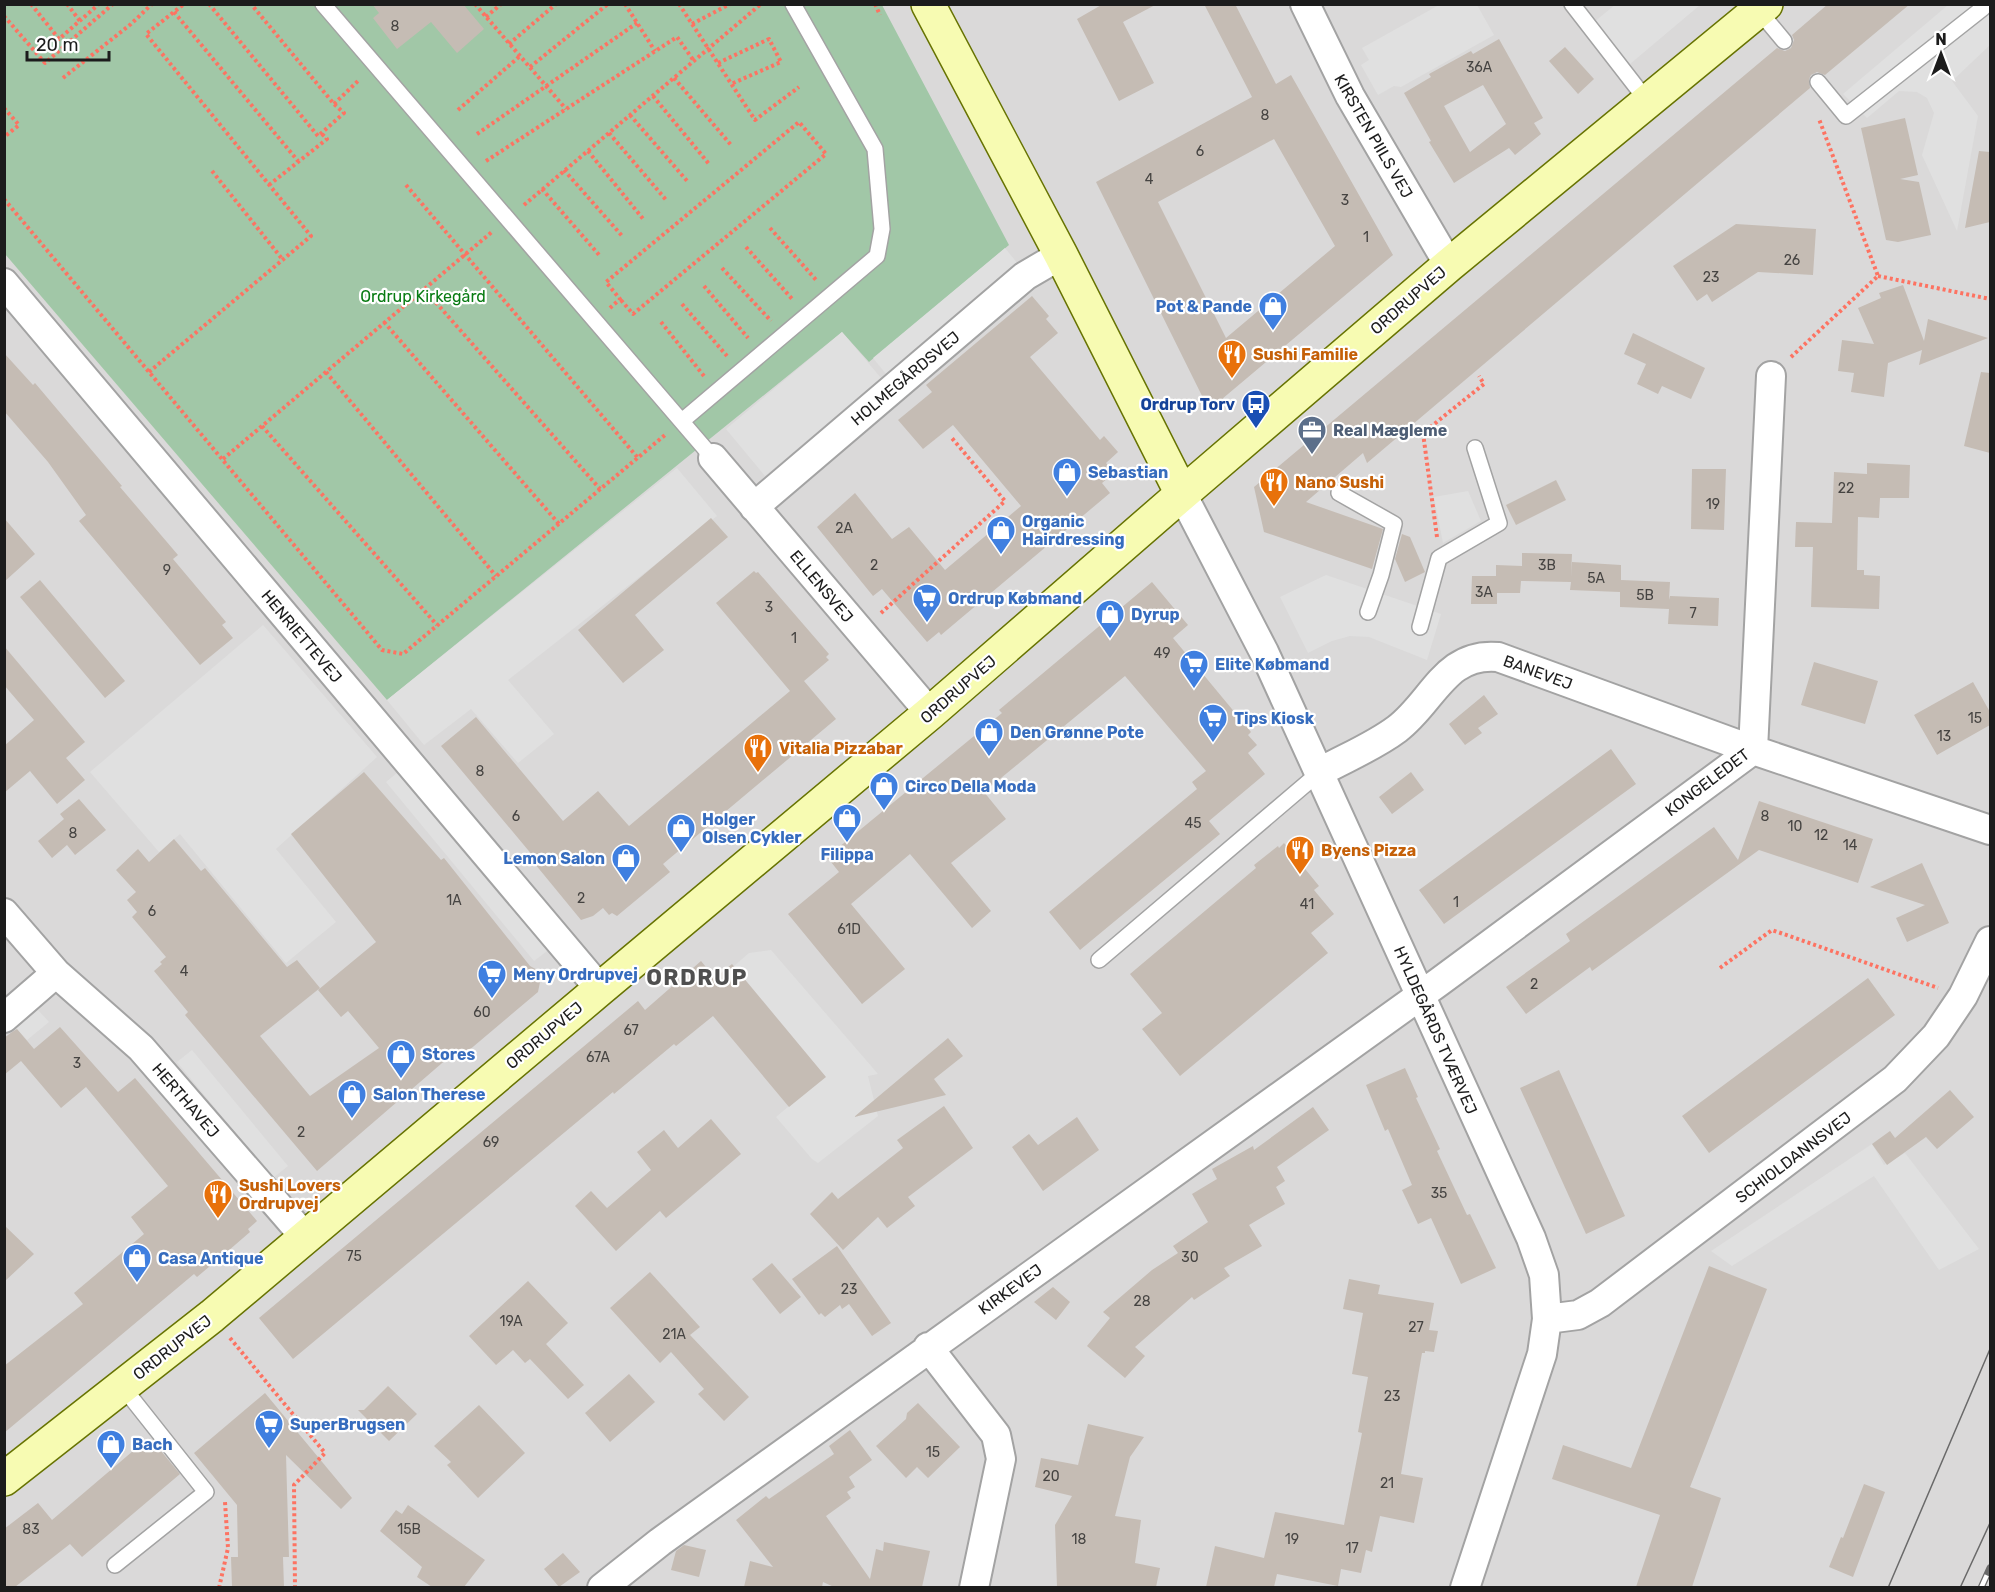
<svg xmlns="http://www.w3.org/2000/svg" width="1995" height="1592" font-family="Rubik,sans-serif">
<rect width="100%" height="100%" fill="#eee9e1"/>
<path fill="#dad9d9" d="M5,5h1985v1582h-1985z"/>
<path fill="#a1c7a7" d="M4,5h878l127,240 -140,117 -27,-30 -455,368 -382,-446z"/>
<path fill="#e0e0e0" d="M1439,5h38l17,30 -93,52 -7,-1 -16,9 -17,-30 8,-5 -7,-12z
M1615,5h85l-70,59 -36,-42z
M1948,5h42v40l-38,36 26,35 -21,115 -35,-76 12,-42 -7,-15 -10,-6 -18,-1 -32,27 -24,-24z
M1005,248l13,16 -132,110 -13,-16z
M842,332l39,46 -116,98 -39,-47z
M677,468l40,48 -209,164 46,54 -36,29 -47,-54 -47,36 -37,-45z
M1468,491l13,30 -38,22 -9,-46z
M1326,575l115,39 -14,46 -58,-23 -19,-1 -18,5 -24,12 -28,-56z
M263,625l114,132 -101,92 60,73 -50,41 -106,-129 -21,18 -69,-80z
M403,768l148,180 -17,13 -148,-179z
M771,950l107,124 -10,2 10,40 -60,47 -6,-4 -36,-42 49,-41 -91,-110 15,-13z
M38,1010l11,12 -22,18 -11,-12z
M192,1050l96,116 -15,12 -96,-116z
M1872,1144l12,21 21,-12 74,96 -40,21 -65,-94 -142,90 -21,-15z"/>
<path fill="#c5bcb4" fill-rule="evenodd" d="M372,4h91l21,25 -27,24 -26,-31 -34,27 -24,-31 6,-5z
M1103,4h54l-34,18 31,61 -35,18 -42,-82z
M1204,4h31l41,80 15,-9 102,180 -184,155 -113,-228 156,-85zM1274,139l61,107 -109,92 -68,-136z
M1828,4h82l-85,71 -8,-3 -6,3 -2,4 1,9 -443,375 -4,-10 -57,49 77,27 -11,40 -108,-37 -10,-45 523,-439 8,3 6,-3 3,-8 -2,-5z
M1499,39l44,79 -9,5 7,11 -26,21 -6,-7 -55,35 -25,-41 2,-1 -27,-48 27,-16 -2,-3 42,-23 2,3zM1483,85l23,39 -36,28 -26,-46z
M1565,47l29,32 -16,15 -29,-33z
M1905,118l13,57 -18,4 19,3 12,53 -33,7 -12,-2 -25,-112z
M1979,151l11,1v70l-25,6z
M1736,224l80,5 -3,46 -55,-3 -46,30 -5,-8 -10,7 -24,-35z
M1903,285l21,56 4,-22 60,19 -69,27 3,-15 -34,13 -4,34 -33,-5 3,-19 -16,-2 4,-31 32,4 -16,-36 23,-10 -2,-5z
M1032,296l17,20 -3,3 12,14 -28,24 70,83 4,-4 14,16 -12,11 8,10 -12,10 8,10 -169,142 -2,-3 -12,10 -45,-53 -9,7 -56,-69 38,-34 37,46 17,-12 36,43 76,-64 -68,-81 -30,24 -25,-29 34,-28 -6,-7z
M1633,333l72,35 -14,31 -29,-13 -4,8 -21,-10 9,-20 -22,-10z
M4,353l29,32 2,-2 87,103 -2,1 58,68 -5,4 53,63 -4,3 11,13 -33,27 -121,-144 7,-6 -38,-53 -44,-51z
M1981,372l9,1v80l-26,-7z
M1867,463l43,2 -1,33h-29l-1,20 -21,-1 -1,53h7v5l16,1 -1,33 -68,-2 2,-60h-18l1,-25 36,1 2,-51 33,2z
M1692,469h34l-2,61 -33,-1z
M1556,480l10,20 -50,25 -10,-20z
M4,518l31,36 -31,28z
M711,518l17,19 -93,78 29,35 -41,33 -45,-53z
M1402,534l8,3 15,35 -20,10 -10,-23z
M1522,553l50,1 -1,23 1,-15 49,3v15l49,2 -1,18 1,-4 49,2 -1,28 -50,-2 1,-15 -49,-2v-18v3l-50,-2 1,-8 -50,-1 -1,12h-23v11h-26l1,-28h24v-11l26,1z
M754,571l2,2 2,-1 71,82 -3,3 3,3 -25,21 32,38 -173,145 7,8 -53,44 -5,-3 -3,2 -6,-7 -10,8 -12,4 -46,-56 3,-2 -97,-116 35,-29 87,104 35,-30 31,35 161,-135 -74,-88z
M40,580l85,101 -20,17 -85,-101z
M1152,582l36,43 -15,13 78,94 -3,3 9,10 -9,8 17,21 -56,47 11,13 -140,116 -31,-38 148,-123 -5,-7 14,-11 -81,-95 -141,116 22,27 -55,44 40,48 -19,17 -62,-74 -59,50 54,65 -43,35 -74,-90 51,-42 -12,-15 175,-144 -3,-3z
M4,646l81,96 -19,16 19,22 -28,24 -27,-33 -26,22v-47l30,-26 -30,-35z
M1814,662l64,19 -13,43 -64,-19z
M1973,682l17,30v13l-53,30 -23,-40z
M1484,695l14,19 -20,14 4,5 -17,12 -16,-21z
M1611,749l25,35 -192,140 -25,-34z
M364,772l77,88 3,-2 86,108 9,5 2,6 -3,15 -77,65 -5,-6 -139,120 -132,-156 3,-3 -34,-41 8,-7 -2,-2 6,-5 -34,-40 5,-5 -10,-12 9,-8 -20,-22 22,-21 11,13 25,-23 27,32 4,-3 82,99 10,-7 23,28 -60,48 50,60 69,-48 -31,-37 -7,6 -23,-27 58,-48 -85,-108z
M1411,772l13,18 -32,24 -13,-17z
M79,799l27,31 -31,25 -8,-10 -15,13 -14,-17 26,-22 -4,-5z
M1759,801l114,38 -15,44 -99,-33 -167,121 -2,-4 -64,47 -20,-27 64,-46 -4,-7 148,-107 24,33z
M1284,843l35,43 -5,4 20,24 -23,19 17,20 -148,123 -38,-47 20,-16 -32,-39 126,-106 -2,-3 24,-19 1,2z
M1922,863l27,60 -42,19 -11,-24 29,-13 -55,-18z
M701,961l14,17 17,-14 94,113 -37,30 -76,-91 -37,30 -2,-2 -60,50 -1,-2 -320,267 -34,-41 379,-317 7,9z
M1868,978l27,37 -186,138 -27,-37z
M60,1027l58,65 17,-14 122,143 -9,8 2,3 -22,19 -31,26 -3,-3 -190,159v-67l79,-62 -9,-11 70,-59 -13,-17 37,-31 -82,-99 -25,21 -40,-47 -17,14v-37l8,-6 5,-3 17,20z
M948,1038l15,18 -29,23 12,16 -92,22z
M1405,1068l13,29 -2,1 24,51 -3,2 30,64 3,-1 26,54 -35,16 -30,-66 -13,6 -16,-34 10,-5 -24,-56 -3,2 -19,-46z
M1559,1070l66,146 -39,18 -66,-146z
M1950,1090l24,27 -37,32 -11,-12 -39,28 -15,-21 18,-13 5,7z
M944,1106l29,42 -65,49 7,9 -28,22 -9,-11 -35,33 -33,-36 22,-22 6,7 65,-51 -6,-8z
M1313,1107l16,23 -52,37 8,14 -9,6 9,17 -36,21 13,21 -38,22 6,8 -36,24 -2,-3 -57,50 10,9 -20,22 -38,-32 23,-28 -7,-6 49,-42 26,-17 -5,-7 35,-24 -16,-28 25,-15 -5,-10 41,-23 1,4z
M1077,1117l22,33 -56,41 -31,-44 17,-13 9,11z
M711,1119l30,35 -75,64 -6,-7 -44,40 -41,-45 16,-15 16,17 44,-38 -14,-18 27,-22 14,18z
M4,1225l30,29 -30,28z
M837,1246l54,77 -19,13 -23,-32 -7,5 -2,-4 -15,12 -4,-4 -2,2 -27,-36z
M772,1263l29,34 -21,17 -28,-35z
M1709,1266l58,23 -77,198 31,11 -29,89h-56l24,-72 -108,-36 11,-34 68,23z
M650,1272l50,55 -10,8 59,62 -25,24 -26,-27 6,-5 -33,-37 -11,11 -50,-55z
M1349,1279l31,6 -2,9 56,9 -5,27 9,1 -4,21 -9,-1v2h-3l-21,121 22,4 -9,45 -34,-7 -8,36 -6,-2 -5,23 -20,-4 -3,17 -61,-12 -3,13h-68l9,-41 49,12 11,-46 69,13 18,-92 -4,-1 10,-55 -16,-3 11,-61 -20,-4z
M528,1281l40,42 -22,21 38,41 -16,14 -38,-40 -5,4 -12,-13 -17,15 -27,-29z
M1053,1287l17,15 -14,18 -22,-18z
M629,1374l26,28 -45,40 -25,-29z
M388,1386l29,28 -28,27 -31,-31h6z
M265,1393l87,105 -11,11 -55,-54 3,102h-6l1,30h-52l-1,-30h7l-1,-52 -43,-52z
M918,1403l42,44 -32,31 -11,-11 -11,11 -30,-32 30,-27 1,-6z
M479,1405l46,48 -47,45 -31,-33 4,-3 -17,-16z
M1088,1424l56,13 -14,20 -15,59 26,4 -6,43 25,5 -4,19h-99l-2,-62 17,-29 -37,-9 6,-29 37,7z
M850,1430l22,30 -23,17 6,10 -8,5 4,6 -25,18 44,63 6,-30 7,2 1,-9 46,9 -8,36h-88l-11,-5 -1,5h-78l6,-26 23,6 -37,-47 30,-24 3,3 65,-45 -5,-8z
M140,1445h16l24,29 -98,83 -12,-13 -55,43h-11v-58l34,-26 14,17z
M1864,1484l21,8 -32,85 -24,-10 12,-30 2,1z
M408,1505l77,55 -21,27h-32l-15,-10 5,-10 -42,-36 16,-21 6,4z
M684,1545l22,5 -7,27 -28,-7 5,-19z
M563,1553l17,19 -21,15 -15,-18z"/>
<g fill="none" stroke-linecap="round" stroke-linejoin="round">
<g stroke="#a3a3a3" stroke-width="18">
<path id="lane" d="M323,4l390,454
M1572,4l76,98
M1759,11l25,30
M1818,82l28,34 137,-108
M682,421l195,-165 5,-27 -7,-80 -82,-145
M1339,493l55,31 -13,51 -13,37
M1420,627l19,-69 60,-35 -24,-75
M1099,960l221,-188
M115,1565l91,-73 -84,-106"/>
</g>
<g stroke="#a3a3a3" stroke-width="32">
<path id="street" d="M1305,4l45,92 99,169
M4,283l596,706
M713,458l217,255
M1182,494l82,158 267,586 13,37 3,44 -5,35 -77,234
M754,507l271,-231 36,-21
M1320,772c25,-14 53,-25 77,-43 36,-27 48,-77 101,-72l255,93 237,80
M4,913l52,60 85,75 164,189
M4,1018l52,-45
M1547,1319l31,-4 22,-12 295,-224 41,-43 27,-40 27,-55
M928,1347l68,88 5,24 -27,129
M602,1588l58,-46 779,-560 314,-232 18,-374"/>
</g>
<g stroke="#677302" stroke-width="36">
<path id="secondary" d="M928,4l133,251 121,239
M4,1479l208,-163 388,-327 330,-276 252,-219 267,-229 317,-261"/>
</g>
<path stroke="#fd7362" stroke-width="4" stroke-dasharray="3 3" stroke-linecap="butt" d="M31,4l28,35 40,-35
M67,4l13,17
M209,4l109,132 26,-23 -10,-9 -83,-100
M475,4l91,105
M625,4l30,47
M679,4l76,116 44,-33
M875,4l5,11
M174,12l124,149
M4,16l41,47 68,-59
M486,17l15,-13
M692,24l38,-20
M509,44l47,-40
M718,63l51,-24 12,23 -50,22
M530,67l78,-63
M63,78l68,-54 21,-20
M674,78l57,67
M653,96l56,68
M334,104l25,-24
M4,108l15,17 -15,12
M458,110l62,-54
M630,115l58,67
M609,133l58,68
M477,134l160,-111
M588,151l56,69
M486,161l191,-124 17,24
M564,170l59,67
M212,171l71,89
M269,185l58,-46 -6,-6
M406,185l232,273
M542,189l58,67
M4,199l378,451 21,4 262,-219
M524,205l237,-201
M770,228l47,53
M746,247l47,53
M722,268l49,53
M1878,276l112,23
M704,286l44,52
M424,289l176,200
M682,304l45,52
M610,308l10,-9 -14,-17 193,-160 27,32 -193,160 -13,-15
M384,322l175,202
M661,322l43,54
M1791,357l87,-81 -59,-157
M149,372l162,-136 -165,-202 38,-30
M326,372l170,204
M262,426l175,199
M223,459l270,-228
M1437,537l-14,-104 61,-49 -5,-8
M881,613l124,-112 -54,-64
M1720,968l52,-38 166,58
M230,1338l95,115 -31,32 1,103
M219,1588l9,-40 -3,-46"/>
<use href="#lane" stroke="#fff" stroke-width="15"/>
<use href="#street" stroke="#fff" stroke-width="28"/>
<use href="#secondary" stroke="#f7fbb2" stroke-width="33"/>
<path stroke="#6a6a6a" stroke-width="1.5" d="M1888,1588l102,-239
M1960,1588l30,-65"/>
<g stroke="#6a6a6a" stroke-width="7">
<path id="rail" d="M1981,1588l9,-20"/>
</g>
<use href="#rail" stroke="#fff" stroke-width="4.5" stroke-dasharray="14" stroke-linecap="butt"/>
</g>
<defs>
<g id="shop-pin" transform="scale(1.5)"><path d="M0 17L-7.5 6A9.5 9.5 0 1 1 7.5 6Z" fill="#3f7fe0" stroke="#fff"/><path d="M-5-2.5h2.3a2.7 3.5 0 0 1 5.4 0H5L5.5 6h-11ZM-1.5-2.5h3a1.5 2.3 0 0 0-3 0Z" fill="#fff"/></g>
<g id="restaurant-pin" transform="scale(1.5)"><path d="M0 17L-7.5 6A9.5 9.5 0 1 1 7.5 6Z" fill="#e8710a" stroke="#fff"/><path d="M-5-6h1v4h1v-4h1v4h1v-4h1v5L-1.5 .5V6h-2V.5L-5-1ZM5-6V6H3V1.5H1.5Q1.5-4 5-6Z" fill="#fff"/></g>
<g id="bus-pin" transform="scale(1.5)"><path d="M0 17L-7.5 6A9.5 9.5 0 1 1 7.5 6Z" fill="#1a4fb4" stroke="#fff"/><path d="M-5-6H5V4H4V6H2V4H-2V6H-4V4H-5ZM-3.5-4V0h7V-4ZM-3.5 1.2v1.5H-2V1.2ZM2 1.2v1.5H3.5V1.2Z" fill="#fff"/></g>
<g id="office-pin" transform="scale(1.5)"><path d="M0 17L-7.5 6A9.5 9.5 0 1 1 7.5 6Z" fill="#5c6f8a" stroke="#fff"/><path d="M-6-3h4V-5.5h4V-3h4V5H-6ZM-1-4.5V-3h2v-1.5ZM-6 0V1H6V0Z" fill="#fff"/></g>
<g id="supermarket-pin" transform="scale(1.5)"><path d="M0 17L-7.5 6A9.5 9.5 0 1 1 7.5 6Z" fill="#3f7fe0" stroke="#fff"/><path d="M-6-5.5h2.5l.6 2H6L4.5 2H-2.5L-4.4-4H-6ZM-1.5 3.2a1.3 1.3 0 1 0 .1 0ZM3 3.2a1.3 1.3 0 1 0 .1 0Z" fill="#fff"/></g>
</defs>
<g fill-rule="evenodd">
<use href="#shop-pin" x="1273" y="306"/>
<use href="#restaurant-pin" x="1232" y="354"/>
<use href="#bus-pin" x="1256" y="404"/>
<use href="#office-pin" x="1312" y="430"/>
<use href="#shop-pin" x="1067" y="472"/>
<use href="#restaurant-pin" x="1274" y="482"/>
<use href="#shop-pin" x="1001" y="530"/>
<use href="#supermarket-pin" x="927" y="598"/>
<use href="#shop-pin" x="1110" y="614"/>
<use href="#supermarket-pin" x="1194" y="664"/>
<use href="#supermarket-pin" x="1213" y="718"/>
<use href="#shop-pin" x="989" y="732"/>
<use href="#restaurant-pin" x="758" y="748"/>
<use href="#shop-pin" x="884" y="786"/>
<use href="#shop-pin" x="847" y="818"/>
<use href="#shop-pin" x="681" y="828"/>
<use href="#restaurant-pin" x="1300" y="850"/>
<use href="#shop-pin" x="626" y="858"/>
<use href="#supermarket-pin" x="492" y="974"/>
<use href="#shop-pin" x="401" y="1054"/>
<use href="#shop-pin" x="352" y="1094"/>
<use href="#restaurant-pin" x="218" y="1194"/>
<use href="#shop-pin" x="137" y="1258"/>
<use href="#supermarket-pin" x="269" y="1424"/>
<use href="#shop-pin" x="111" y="1444"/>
</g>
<g text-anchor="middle" stroke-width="4.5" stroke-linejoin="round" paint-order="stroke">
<g font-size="14" fill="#464442">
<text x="395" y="31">8</text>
<text x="1479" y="72">36A</text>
<text x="1265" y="120">8</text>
<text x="1200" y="156">6</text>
<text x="1149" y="184">4</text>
<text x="1345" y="205">3</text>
<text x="1366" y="242">1</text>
<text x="1792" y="265">26</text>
<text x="1711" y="282">23</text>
<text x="1846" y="493">22</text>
<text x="1713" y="509">19</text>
<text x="844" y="533">2A</text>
<text x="874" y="570">2</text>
<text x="1547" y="570">3B</text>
<text x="167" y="575">9</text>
<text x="1596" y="583">5A</text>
<text x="1484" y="597">3A</text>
<text x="1645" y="600">5B</text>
<text x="769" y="612">3</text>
<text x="1693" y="618">7</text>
<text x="794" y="643">1</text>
<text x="1162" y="658">49</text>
<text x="1975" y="723">15</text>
<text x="1944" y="741">13</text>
<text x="480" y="776">8</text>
<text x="516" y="821">6</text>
<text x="1765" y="821">8</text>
<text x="1193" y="828">45</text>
<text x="1795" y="831">10</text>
<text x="73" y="838">8</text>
<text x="1821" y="840">12</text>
<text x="1850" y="850">14</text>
<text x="581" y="903">2</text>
<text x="454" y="905">1A</text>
<text x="1456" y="907">1</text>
<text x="1307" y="909">41</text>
<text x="152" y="916">6</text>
<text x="849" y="934">61D</text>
<text x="184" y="976">4</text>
<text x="1534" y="989">2</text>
<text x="482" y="1017">60</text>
<text x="631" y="1035">67</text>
<text x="598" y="1062">67A</text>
<text x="77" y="1068">3</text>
<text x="301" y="1137">2</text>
<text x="491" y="1147">69</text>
<text x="1439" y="1198">35</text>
<text x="354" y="1261">75</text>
<text x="1190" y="1262">30</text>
<text x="849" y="1294">23</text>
<text x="1142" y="1306">28</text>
<text x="511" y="1326">19A</text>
<text x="1416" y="1332">27</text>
<text x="674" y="1339">21A</text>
<text x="1392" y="1401">23</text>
<text x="933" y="1457">15</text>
<text x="1051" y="1481">20</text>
<text x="1387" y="1488">21</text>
<text x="31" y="1534">83</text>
<text x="409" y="1534">15B</text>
<text x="1079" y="1544">18</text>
<text x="1292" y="1544">19</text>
<text x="1352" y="1553">17</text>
</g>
<g font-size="16" fill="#1c1c1c" stroke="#fff">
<text transform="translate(1374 136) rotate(60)" y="6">KIRSTEN PIILS VEJ</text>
<text transform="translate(1408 300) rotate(-41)" y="6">ORDRUPVEJ</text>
<text transform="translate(905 378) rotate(-40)" y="6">HOLMEGÅRDSVEJ</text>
<text transform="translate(822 586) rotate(50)" y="6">ELLENSVEJ</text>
<text transform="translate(302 636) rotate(50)" y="6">HENRIETTEVEJ</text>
<text transform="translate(1538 672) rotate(20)" y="6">BANEVEJ</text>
<text transform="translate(958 689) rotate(-41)" y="6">ORDRUPVEJ</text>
<text transform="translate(1707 782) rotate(-37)" y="6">KONGELEDET</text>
<text transform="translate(1436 1030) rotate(66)" y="6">HYLDEGÅRDS TVÆRVEJ</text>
<text transform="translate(544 1035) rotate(-40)" y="6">ORDRUPVEJ</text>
<text transform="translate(186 1100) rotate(49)" y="6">HERTHAVEJ</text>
<text transform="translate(1793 1157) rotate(-37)" y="6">SCHIOLDANNSVEJ</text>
<text transform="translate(1010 1289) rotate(-36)" y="6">KIRKEVEJ</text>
<text transform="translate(172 1347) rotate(-38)" y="6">ORDRUPVEJ</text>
</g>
<g font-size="16" fill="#087b13" stroke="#fff">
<text x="423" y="302">Ordrup Kirkegård</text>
</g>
<g font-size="16" font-weight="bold" fill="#366cbe" stroke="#fff" text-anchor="start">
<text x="1252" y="312" text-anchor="end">Pot &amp; Pande</text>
<text x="1088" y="478">Sebastian</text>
<text x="1022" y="527">Organic<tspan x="1022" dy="18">Hairdressing</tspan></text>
<text x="948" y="604">Ordrup Købmand</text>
<text x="1131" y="620">Dyrup</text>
<text x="1215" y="670">Elite Købmand</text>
<text x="1234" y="724">Tips Kiosk</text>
<text x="1010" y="738">Den Grønne Pote</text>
<text x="905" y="792">Circo Della Moda</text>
<text x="702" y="825">Holger<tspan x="702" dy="18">Olsen Cykler</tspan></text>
<text x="847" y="860" text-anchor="middle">Filippa</text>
<text x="605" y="864" text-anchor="end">Lemon Salon</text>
<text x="513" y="980">Meny Ordrupvej</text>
<text x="422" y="1060">Stores</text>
<text x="373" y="1100">Salon Therese</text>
<text x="158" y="1264">Casa Antique</text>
<text x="290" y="1430">SuperBrugsen</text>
<text x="132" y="1450">Bach</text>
</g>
<g font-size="16" font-weight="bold" fill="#c56008" stroke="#fff" text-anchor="start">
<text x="1253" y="360">Sushi Familie</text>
<text x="1295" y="488">Nano Sushi</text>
<text x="779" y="754">Vitalia Pizzabar</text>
<text x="1321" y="856">Byens Pizza</text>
<text x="239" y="1191">Sushi Lovers<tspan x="239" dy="18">Ordrupvej</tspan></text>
</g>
<g font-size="16" font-weight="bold" fill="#164399" stroke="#fff" text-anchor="end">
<text x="1235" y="410">Ordrup Torv</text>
</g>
<g font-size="16" font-weight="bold" fill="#4e5e75" stroke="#fff" text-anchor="start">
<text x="1333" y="436">Real Mægleme</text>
</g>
<g font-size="22" font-weight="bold" letter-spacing="1.5" fill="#4f4f4f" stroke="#fff">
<text x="697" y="985">ORDRUP</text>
</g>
</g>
<rect width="1995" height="1592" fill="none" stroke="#1c1c1c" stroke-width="12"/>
<g transform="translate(1941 54)" stroke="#ffffff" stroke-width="4.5" paint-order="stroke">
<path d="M0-4.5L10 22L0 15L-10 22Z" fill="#1c1c1c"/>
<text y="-9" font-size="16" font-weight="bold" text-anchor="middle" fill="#1c1c1c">N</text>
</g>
<path d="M27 51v9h82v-9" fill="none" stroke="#1c1c1c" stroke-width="3"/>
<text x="36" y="51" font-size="18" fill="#1c1c1c" stroke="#ffffff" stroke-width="4.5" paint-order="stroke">20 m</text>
</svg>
